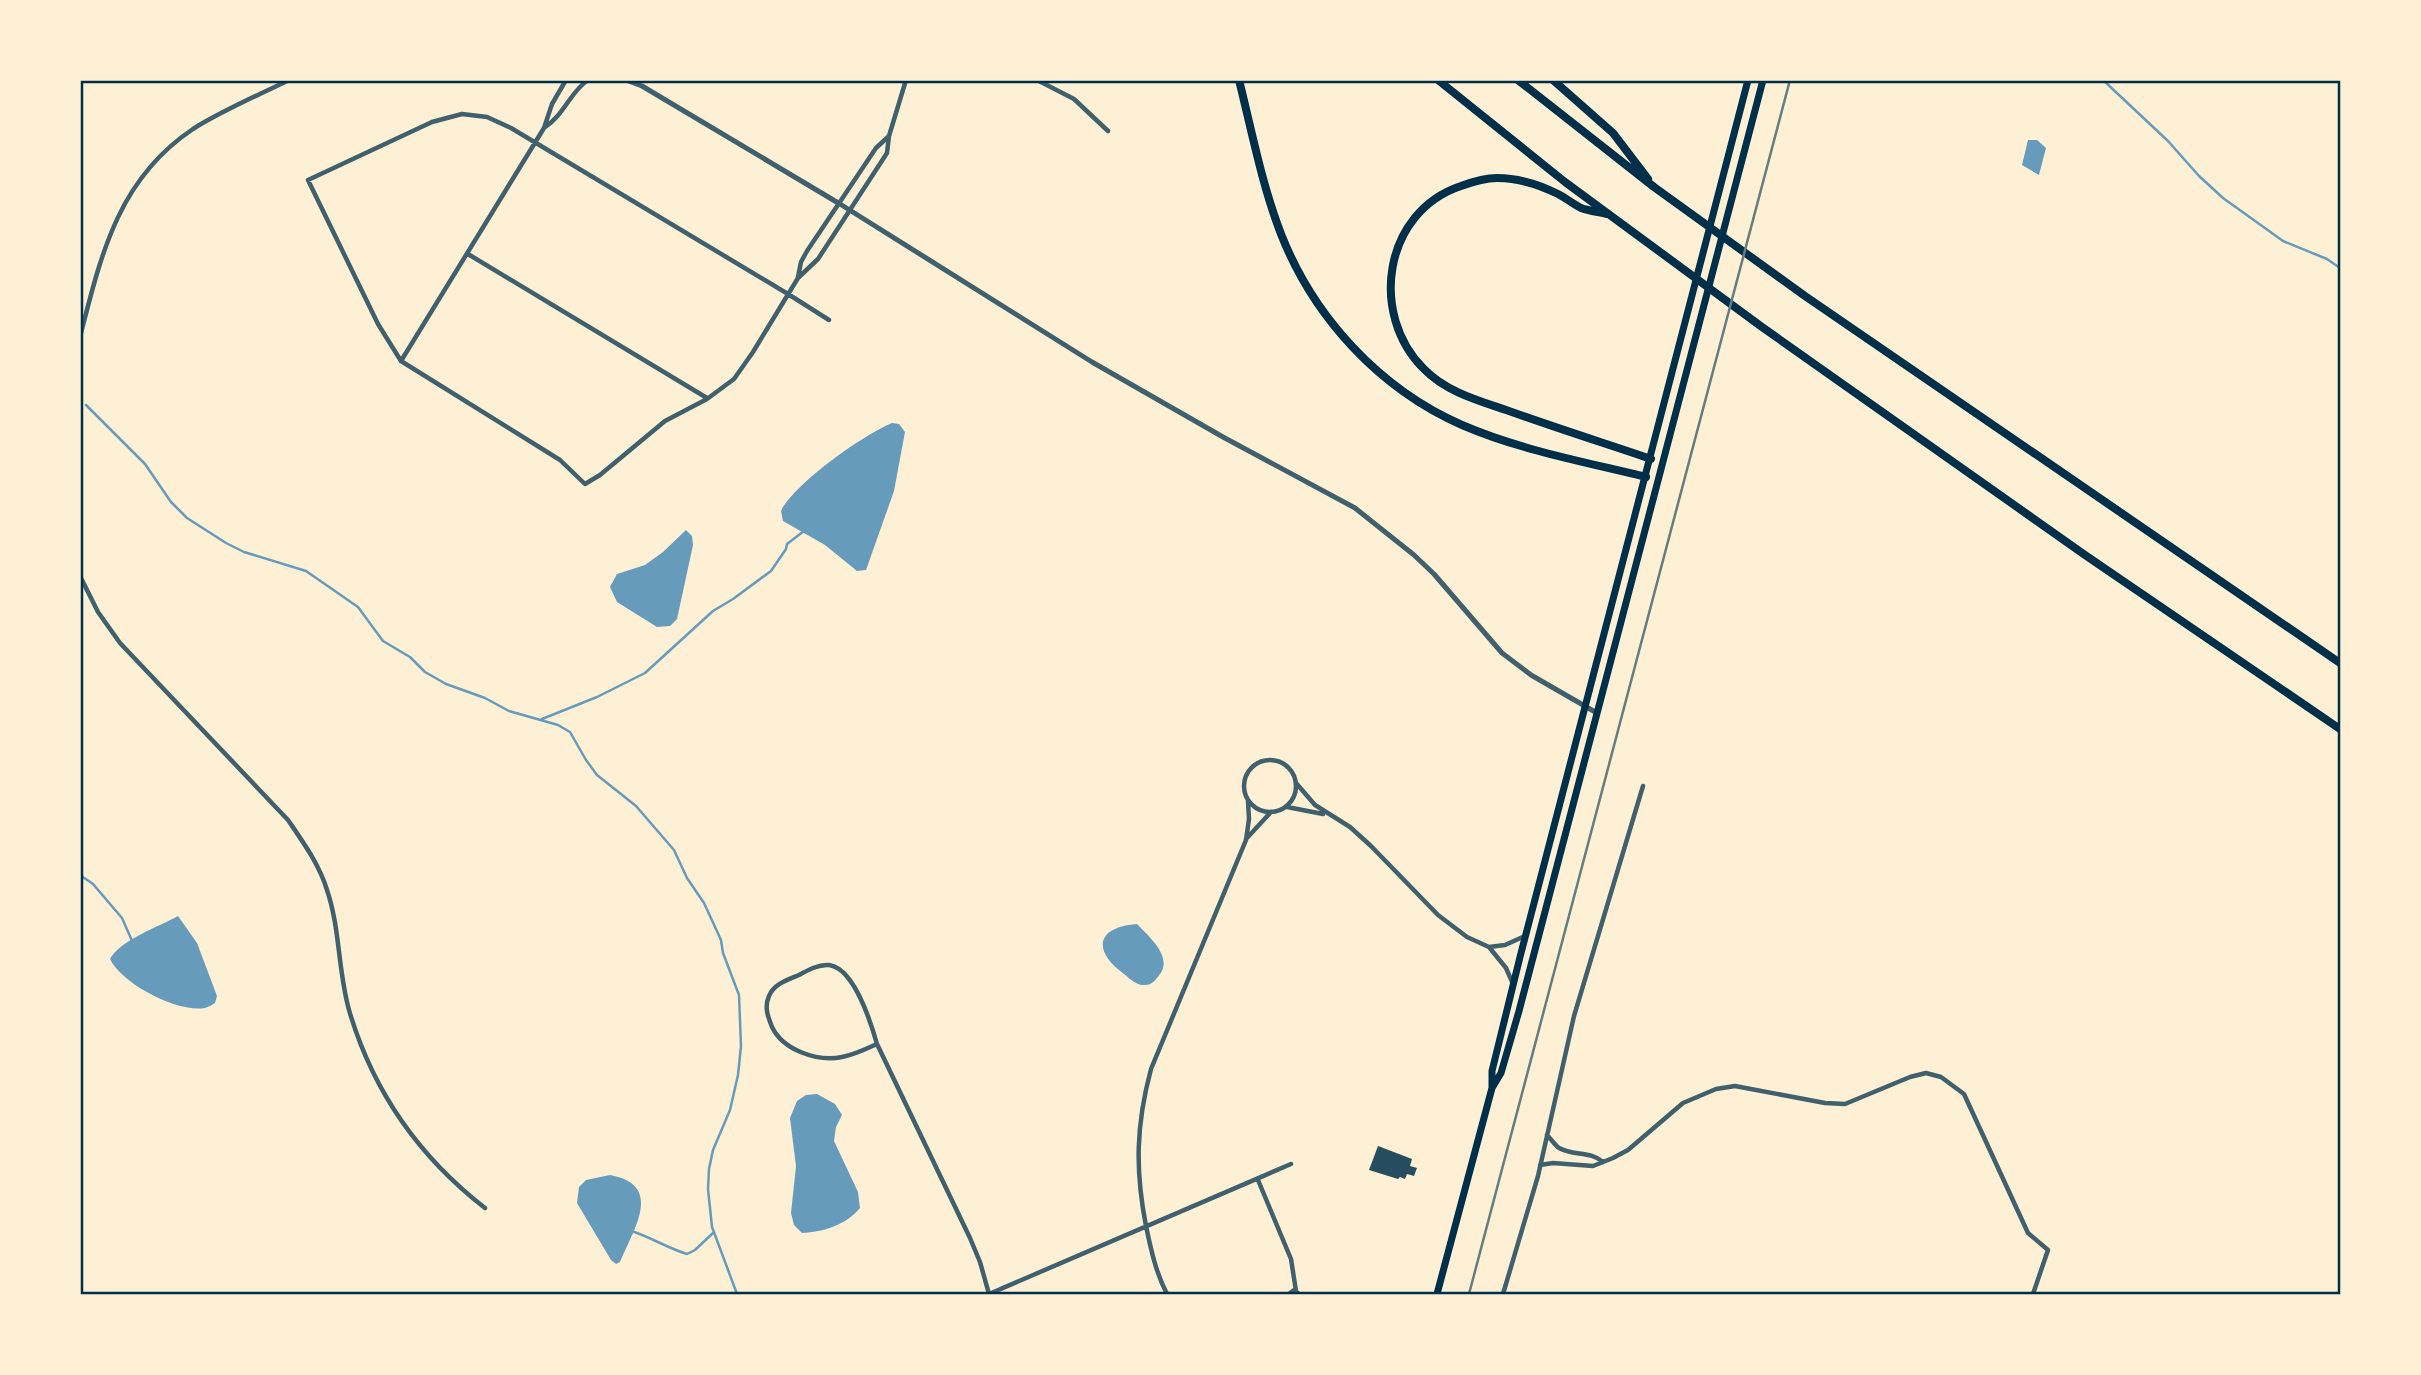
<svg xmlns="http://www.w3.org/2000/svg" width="2421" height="1375" font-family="'Source Sans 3',sans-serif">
<rect width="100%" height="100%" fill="#fdf0d5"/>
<path fill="#669bbc" d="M2028,140h9l9,8 -7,27 -17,-10z
M892,423l7,1 6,8 -11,59 -28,79 -9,1 -32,-26 -42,-24 -2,-10c14,-28 82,-76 111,-88z
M686,530l6,6 1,9 -16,74 -7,7 -13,1 -40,-25 -7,-15 7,-13 28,-9 18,-13z
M178,916l19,27 20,53 -2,7c-3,2 -7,4 -10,5 -28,5 -84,-25 -95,-49 9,-18 50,-33 68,-43z
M1137,924c11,12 36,32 23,50 -4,6 -9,12 -17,11 -7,0 -14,-7 -19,-11 -32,-23 -28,-47 13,-50z
M817,1094l18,10 7,11 -6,12 -2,14 24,51 2,16c-14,17 -37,24 -58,25l-8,-8 -3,-12 5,-47 -6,-48 7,-17 9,-6z
M610,1175c54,10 24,53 10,87l-4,2 -5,-4 -34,-57 2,-16 7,-7z"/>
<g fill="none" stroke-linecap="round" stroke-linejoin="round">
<path stroke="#669bbc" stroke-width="2.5" d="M2103,80l65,61 31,35 24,22 60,43 44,18 13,9
M86,405l59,59 26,38 16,16 39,25 18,9 62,19 52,36 25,34 27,16 15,15 21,12 39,14 24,13 49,14 12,7 16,28 11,15 39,31 38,44 13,28 17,25 17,37 2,13 16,42 2,51 -3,29 -8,35 -17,40 -4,19 -1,20 4,38 25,67
M542,719l55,-22 48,-24 68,-62 20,-12 38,-28 15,-22 1,-5 17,-13
M80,875l13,9 29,34 11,25
M631,1231c20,6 36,17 56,23l8,-4 18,-17"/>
</g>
<path fill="#264d5e" d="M1378,1146l34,13 -2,7 7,2 -3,8 -7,-2 -2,5 -5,-2 -2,2 -29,-9z"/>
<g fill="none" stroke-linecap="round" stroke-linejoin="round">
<path stroke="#3f606c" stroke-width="4.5" d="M1037,80l37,19 34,32
M545,127c20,-13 25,-35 43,-47
M468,254l239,144
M798,277l3,-15 6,-11 69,-103 13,-12
M829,320l-41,-26 -277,-166 -24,-11 -25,-3 -30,8 -124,58 70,144 23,37 159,99 25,24 15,-9 65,-54 42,-22 27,-20 19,-27 45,-74 20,-19 69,-106 2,-17 17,-56
M80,337c21,-82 38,-158 113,-208 30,-19 64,-33 96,-49
M401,361l143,-233 8,-24 14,-24
M80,576l18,36 22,31 168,177c15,22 31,44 39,70 13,38 11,81 22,120 24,82 69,146 136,198
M1244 786a26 26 0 1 1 52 0a26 26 0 1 1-52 0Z
M1296,783l19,22 35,22 21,19 67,69 29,22 22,10 17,21 7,16
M1287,807l36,7
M1246,839l25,-27
M1489,947l16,-2 20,-9
M877,1044c-11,5 -23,11 -35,13 -25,5 -59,-7 -70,-30 -4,-10 -8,-20 -3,-31 5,-12 18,-16 30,-21 9,-5 20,-11 30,-10 25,3 42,58 48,79l93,194 10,24 9,32
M1547,1135c4,4 8,10 12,13 14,8 32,3 44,14
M1540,1165l13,-2 40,3 20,-8 15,-8 55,-47 33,-14 19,-3 90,17 20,1 65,-27 16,-4 15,4 23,17 64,139 20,17 -15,44
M1258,1180l33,79 5,32
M989,1294l302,-130
M1167,1294c-11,-21 -16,-44 -21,-68 -11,-56 -10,-101 5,-157l95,-229 3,-21 -1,-18
M1289,1294l5,-4 5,4
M1503,1294l35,-118 36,-160 69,-230"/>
<path stroke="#3f606c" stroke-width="5" d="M626,80l16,6 198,118 252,158 131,75 132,71 59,47 20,19 68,79 29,22 66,38"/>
<path stroke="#003049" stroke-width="7" d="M1492,1087v-16l28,-114 228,-877
M1437,1294l55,-206 9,-15 18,-62 244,-931"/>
<path stroke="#003049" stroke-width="8" d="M1239,80c13,52 23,105 42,154 33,84 99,155 181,191 58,25 123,37 184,52
M1438,80l127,102 197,145 323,228 255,174
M1518,80l136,107 151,109 535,367
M1553,80l60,53 35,46
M1607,214c-8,-2 -18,-3 -26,-6 -8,-4 -15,-10 -23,-14 -18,-9 -41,-16 -61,-16 -12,0 -25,4 -36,8 -78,26 -92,129 -37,183 22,23 56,32 85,42 47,17 95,32 142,48"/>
<path stroke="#657d81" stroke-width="2.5" d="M1469,1294l321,-1214"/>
</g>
<rect width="2421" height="1375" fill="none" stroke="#fdf0d5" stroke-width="164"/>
<rect x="82" y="82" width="2257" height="1211" fill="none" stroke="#003049" stroke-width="2.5"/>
</svg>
